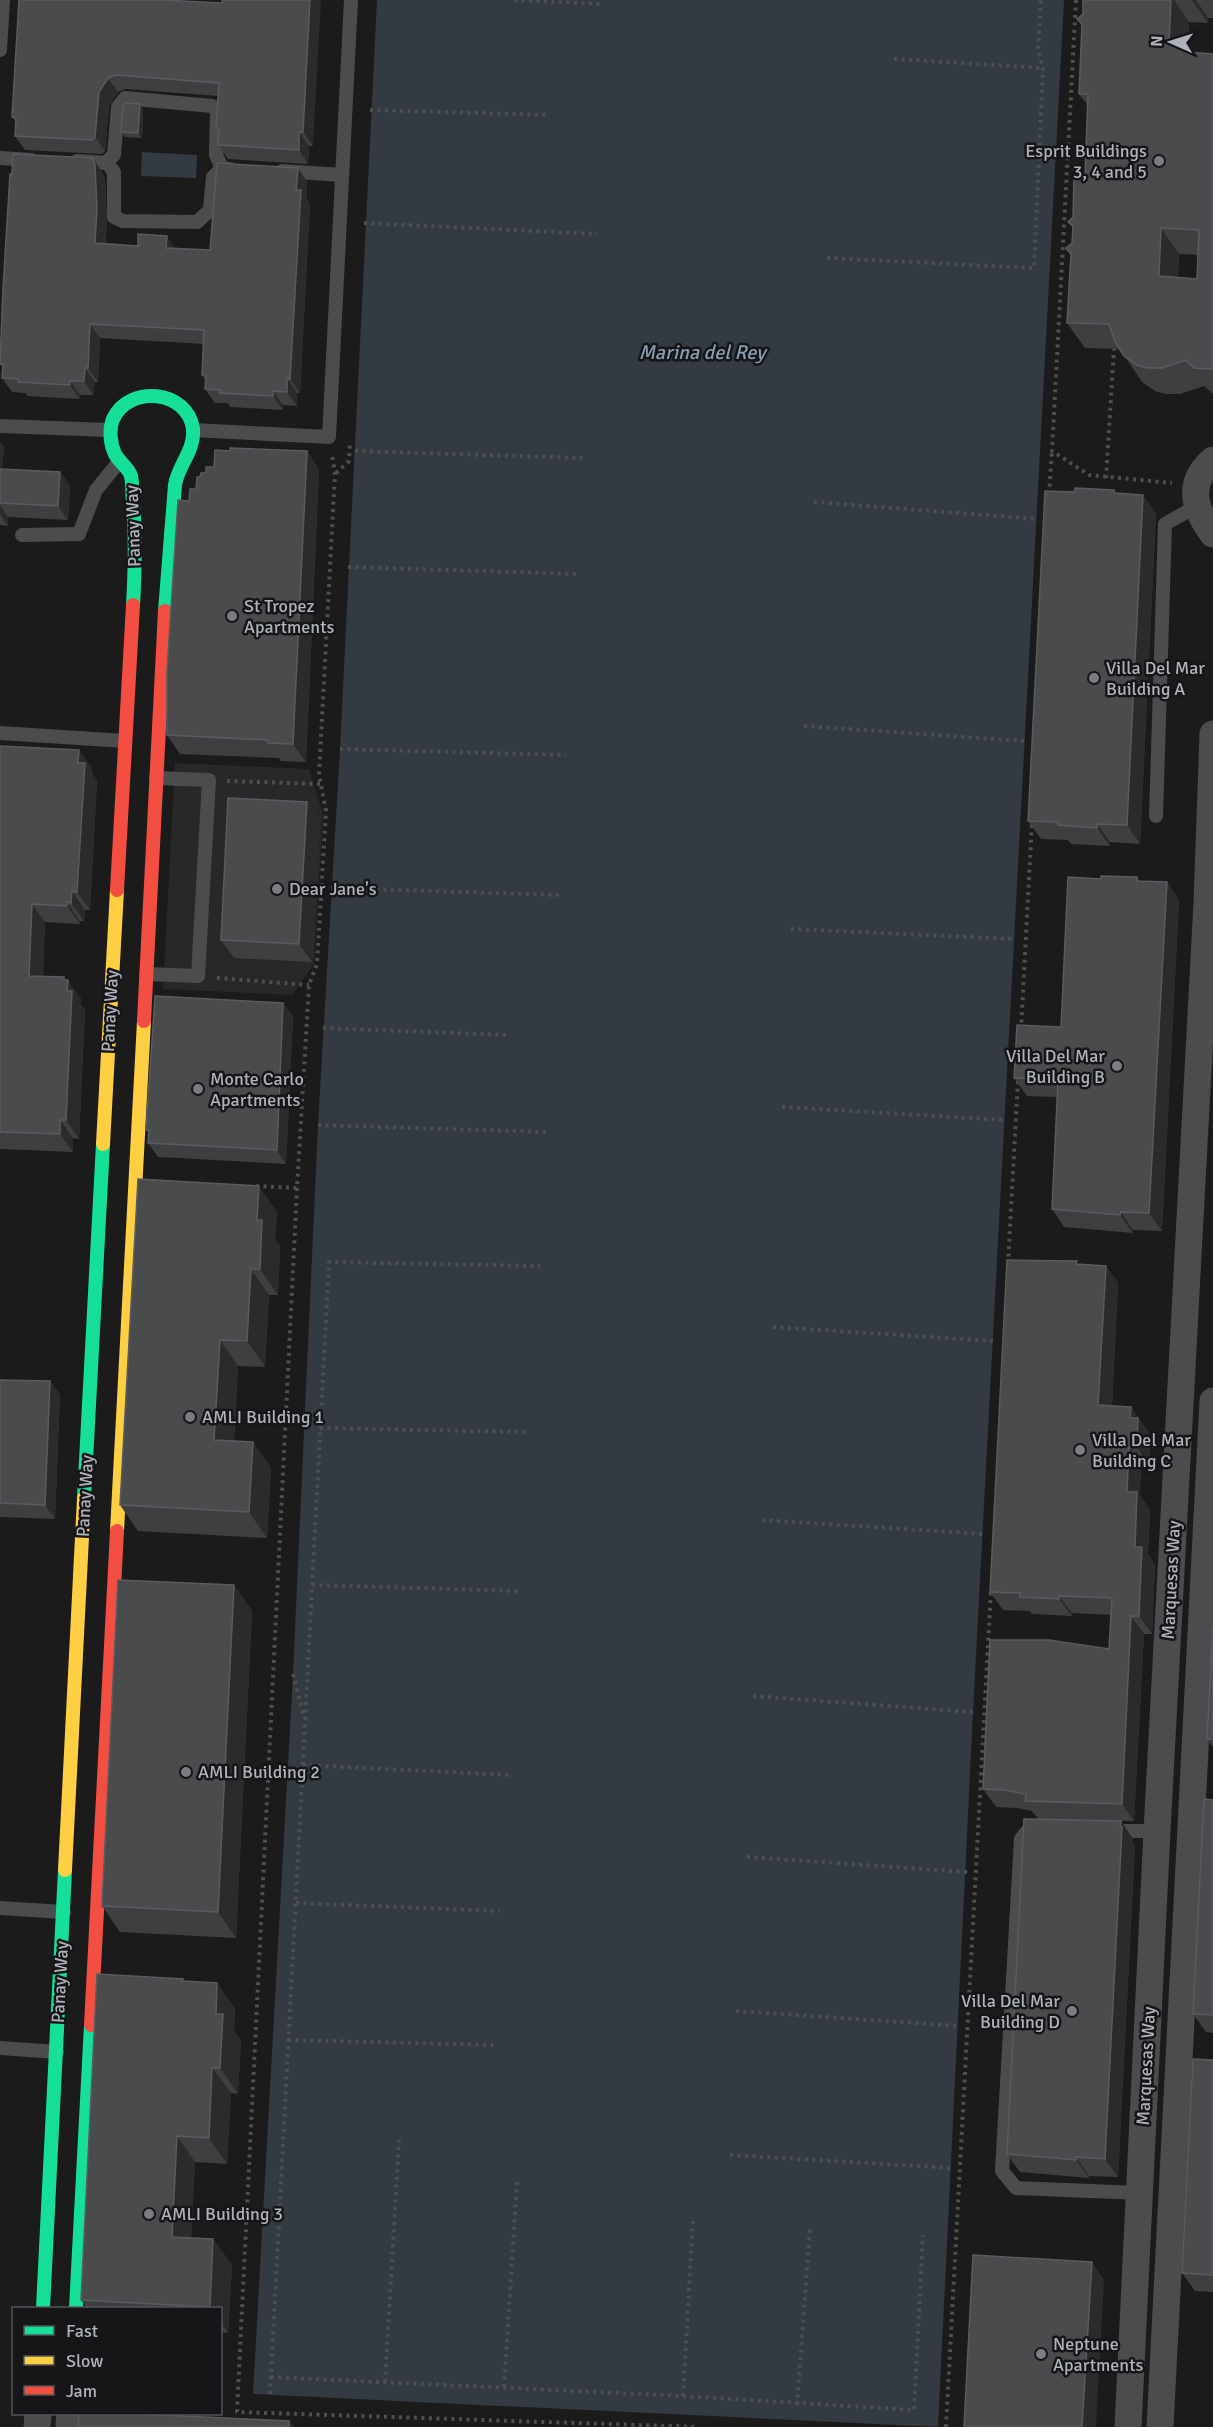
<svg xmlns="http://www.w3.org/2000/svg" width="1213" height="2427" font-family="Signika,sans-serif">
<rect width="100%" height="100%" fill="#1b1b1c"/>
<path fill="#28282a" d="M175,763l134,6 14,45 -9,150 -22,31 -129,-6z"/>
<path fill="#333a41" d="M377,0h687l-91,1712 -35,715 -685,-33 40,-720 25,-549 22,-376z
M142,152l55,3 -1,23 -55,-2z"/>
<g fill="none" stroke-linecap="round" stroke-linejoin="round">
<path stroke="#4d4e50" stroke-width="4" stroke-dasharray="3 4.5" stroke-linecap="butt" d="M514,0l89,4
M1076,0l-24,451 37,24 83,8
M894,59l149,9
M370,110l180,5
M364,223l233,11
M827,258l207,10 9,-200 -5,-18 3,-50
M355,451l227,7
M336,473l13,-12 1,-20
M1106,478l8,-129
M1049,494l3,-43
M814,502l223,17
M348,567l229,7
M804,726l221,15
M340,749l226,6
M227,781l94,3
M331,888l229,7
M791,929l223,10
M217,978l92,7
M323,1028l184,7
M1021,1030l11,-208
M782,1107l223,13
M318,1125l229,7
M256,1186l41,2 12,-203 8,-21 9,-153 -7,-36 16,-302 -3,-18
M297,1188l-60,1224 462,15
M1008,1264l10,-184
M773,1327l220,14
M320,1428l208,4
M762,1520l222,14
M312,1585l207,6
M293,1674l11,43
M753,1696l220,16
M303,1765l207,10
M747,1857l220,15
M296,1903l204,8
M736,2011l223,15
M288,2040l205,5
M730,2155l222,13
M271,2377l412,19 231,14 9,-175
M385,2382l14,-242
M504,2387l13,-205
M270,2394l59,-1132 211,4
M683,2396l10,-178
M797,2405l13,-177
M946,2427l45,-838"/>
<path stroke="#4b4c4e" stroke-width="14" d="M0,50l3,-50
M0,158l31,2
M77,161l30,2 7,9v45l9,4 74,1 13,-12 3,-33 9,-9 8,1
M105,163l9,-8 4,-48 7,-9 87,8 5,5 -1,44 6,13
M282,171l60,4
M0,426l109,4
M193,430l136,7 22,-437
M22,535l57,-1 17,-44 22,-27
M0,733l125,8
M1156,816l9,-292 32,-18
M146,974l52,2 11,-196 -53,-2
M1038,1828h-8l-9,11 -19,332 14,17 124,5
M1111,1831h46
M0,1908l64,4
M0,2048l57,4"/>
<path stroke="#4b4c4e" stroke-width="27" d="M1213,460c-27,23 -19,49 0,74
M37,2427l1,-13
M69,2427l1,-13
M1128,2427l29,-596 50,-928 6,-169
M1160,2427l53,-1026"/>
<path stroke="#16e098" stroke-width="14" d="M133,605c2,-34 3,-67 0,-101 -1,-9 0,-19 -2,-28 -2,-8 -12,-14 -16,-22 -5,-10 -6,-25 -2,-35 16,-35 75,-29 80,10 2,22 -15,36 -18,56l-10,126
M84,1498l19,-354
M43,2308l22,-438
M76,2308l15,-283"/>
<path stroke="#ffcf43" stroke-width="14" d="M103,1144l14,-254
M117,1531l27,-510
M65,1870l19,-372"/>
<path stroke="#f24e42" stroke-width="14" d="M117,890l16,-285
M144,1021l21,-410
M91,2025l26,-494"/>
</g>
<path fill="#3e3f40" fill-rule="evenodd" d="M1083,0h130v18h-5v5l-19,-1 -1,24 5,7 20,1v340l-9,-8 -24,8h-15l-10,-3 -13,-9 -22,-33 -35,-1 -18,-25 4,-68 -5,-7 6,-5 1,-15 -5,-6 5,-5 12,-41 3,-70 -9,-12 3,-68 -5,-7 6,-5zM1179,254l19,1 -1,24 -19,-2z
M222,3l91,143h-4l-1,18 -80,-5 -10,-14 1,-14 -3,-3 2,-32 -92,-7 -8,3 -9,14 -4,45 -3,3 -77,-4 -10,-14 1,-14 -4,-5z
M143,109l-1,29 -17,-1 -4,-5z
M298,168l9,14v17l3,5 -10,189h-3v13l-14,-1v5l-53,-3 -2,-4h-13l-10,-14v-9l-3,-5 2,-31 -104,-6 -2,44h-3l-2,13h-13v4l-52,-3 -3,-3 -13,-1 -10,-14 1,-10 -3,-4 102,-192 3,7 2,43 -2,22 105,6z
M0,442l4,5 -2,22 58,3 10,14 -2,34 -60,-3v9l-8,-1z
M230,451h77l12,19 -13,292 -25,-1 -2,-3 -99,-4 -13,-19 22,-234 7,-12 4,-12 14,-10z
M1114,490l2,3 40,20 -16,331 -30,-2v4l-39,-2 -3,-4 -27,-1 -13,-18 46,-329z
M0,746l92,22v5l5,8 -7,129h-5l-1,11h-4v3l-35,-2 -2,54 21,1 17,22 -1,4 5,7 -6,129 -6,-1v14l-73,-3z
M307,802l12,18 -7,142 -78,-4 -13,-18z
M1137,877l2,4 28,1 12,18 -17,331 -29,-1v3l-69,-6 -12,-18 5,-112 -30,-1 -13,-18 47,-51 40,-148z
M283,1003l10,14 -7,147 -128,-7 -10,-14 1,-10 -3,-3z
M277,1212l-2,27 5,7 -2,49h-9l-4,72 -27,-1 -4,75 19,1 18,26 -4,70 -129,-7 -18,-26z
M1079,1264l27,2 12,17 -6,123 19,1 20,29 -2,29 -8,-1 -1,32 10,14 -2,44 7,11 -3,69h-8l-10,187h-13l12,18v4l2,2 -17,332 -29,-1v2l-69,-6 -13,-18 31,-335 -6,-8 -15,-3 -21,-1 -13,-18 126,-140 2,-34 -39,-2v3l-40,-2 -2,-3 -27,-1 -13,-18z
M0,1380l50,1 10,14 -5,124 -55,-2z
M234,1585l18,26 -16,327 -116,-6 -18,-26z
M1213,1626v121l-6,-8z
M1213,1800v233l-7,-1 -13,-18z
M184,1981l33,2 18,26 -1,22 7,9 -3,54 -7,-1 -4,71 -32,-2 -4,76 22,1 19,26 -4,68 -8,-1v-24h-133l-6,-8z
M1213,2060v232l-18,-1 -13,-18z"/>
<path fill="#2b2b2c" d="M310,0h11l-8,146 -10,-14z
M1171,0h3l15,22 -1,24 18,25 -37,-27z
M1192,0h4l12,18v5z
M108,78l10,14 -9,14 -4,45 -10,-14 4,-45z
M140,104l3,5 -1,29 -4,-5z
M299,132l10,14 -1,18 -9,-14z
M93,158l9,14 3,7 2,43 -2,36 -10,-15z
M298,168l9,14v17l3,5 -10,189 -10,-14z
M1161,228l18,26 -2,48 -18,-26z
M167,236l9,14 -10,-2z
M90,324l10,14 -2,44 -10,-14z
M85,368l10,14 -2,13 -9,-14z
M287,378l10,15v13l-10,-14z
M70,381l10,14v4l-10,-14z
M273,391l10,14v5l-10,-14z
M0,442l4,5 -3,35 -1,-2z
M307,451l12,19 -13,292 -13,-18z
M60,472l10,14 -2,34 -10,-14z
M1143,495l13,18 -16,331 -13,-19z
M0,505l8,12v9l-8,-12z
M79,750l13,18v5l5,8 -7,129 -13,-18z
M307,802l12,18 -7,142 -13,-18z
M1097,824l13,18v4l-13,-18z
M1167,882l12,18 -17,331 -13,-18z
M72,891l13,19 -1,11 -13,-18z
M67,902l13,19v3l-13,-18z
M32,904l13,18 -3,72 -13,-18z
M64,977l4,5v-2l13,19 -1,4 5,7 -6,129 -13,-19 1,-129 -3,-11z
M283,1003l10,14 -7,147 -9,-14z
M60,1120l13,18v14l-13,-18z
M259,1186l18,26 -2,27 5,7 -2,49 -18,-26 -3,-49z
M1121,1212l12,18v3l-13,-18z
M1106,1266l12,17 -7,140 -13,-18z
M251,1269l18,26 -4,72 -18,-26z
M220,1340l18,26 -6,100 -18,-26z
M50,1381l10,14 -5,124 -10,-14z
M1131,1407l20,29 -2,29 -12,-18 -7,-29z
M253,1442l18,26 -4,70 -18,-26z
M1129,1447l12,17 -1,32 10,14 -2,44 7,11 -3,69 -13,-18 -4,-69 -8,-55z
M234,1585l18,26 -16,327 -18,-26z
M1059,1596l13,17v3l-13,-17z
M1131,1616l13,18 -10,187 -12,-17z
M1121,1821l12,18v4l2,2 -17,332 -13,-18z
M217,1983l18,26 -1,22 7,9 -3,54 -18,-26 -4,-54z
M212,2068l19,25 -4,71 -18,-26z
M177,2136l18,26 -5,101 -18,-26z
M1076,2157l13,19v2l-13,-18z
M213,2239l19,26 -4,68 -8,-11v-14h-9l-1,-1z
M1092,2262l12,18 -8,147h-14z
M289,2421l5,6h-5z"/>
<path fill="#4a4b4d" stroke="#5a5b5f" stroke-width="1.5" fill-rule="evenodd" d="M19,0h143l60,3v-3h88l-7,132h-4v18l-81,-5 1,-17h-3l3,-45 -103,-8 -8,3 -9,14 -4,45 -3,3 -77,-4 1,-18 -4,-1z
M1083,0h88l-2,44 19,1 -1,7 26,2v315l-19,-1 -8,-8 -24,8h-15l-10,-3 -13,-9 -9,-14 -6,-18 -42,-1 4,-69 -5,-6 6,-5 1,-17 -5,-4 5,-5 1,-42 11,1 3,-82h-9l3,-70 -5,-5 6,-5zM1161,228l38,2 -2,49 -38,-3z
M126,103l14,1 -2,29 -17,-1 2,-26z
M13,154l80,4 2,7 2,43 -2,35 43,3v-12l29,2 -1,12 44,2 7,-87 81,5 -2,22h5l-11,189 -3,-1v14l-14,-1v5l-53,-3 1,-3 -16,-1 1,-14h-4l2,-45 -114,-6 -2,44h-3l-1,13h-14v4l-52,-3v-3l-16,-1 1,-14h-3l3,-75 7,-115h2z
M230,448l77,3 -14,293 -25,-1v-3l-101,-5v-65l11,-170 11,1 1,-12h6l1,-12h3l1,-4h5v-6h8l1,-17 15,1z
M0,469l60,3 -2,34 -58,-3z
M1075,488l39,2v3l29,2 -16,330 -30,-1v4l-39,-3v-3l-30,-1 17,-330 29,1z
M0,746l79,4 -1,13h7l-8,129 -5,-1 -1,12 -4,-1v4l-35,-2 -3,72 35,1v3h4l-1,11h5l-6,129h-6v14l-60,-2z
M228,798l79,4 -8,142 -78,-4z
M1101,876l36,1v4l30,1 -18,331 -28,-1 -1,3 -68,-6 6,-129 -44,-2 3,-53 44,2 7,-150 33,2z
M155,996l128,7 -6,147 -129,-7 1,-13h-3z
M138,1179l121,7 -2,34h5l-2,49h-9l-4,72 -27,-1 -6,100 39,2 -4,70 -129,-7z
M1007,1260l70,1 -1,3 30,2 -8,139 33,2 -1,11h8l-1,29h-8l-2,45h10l-2,55h7l-3,69h-8l-9,188 -97,-3 1,-7 -22,-4 -21,-1 7,-149h59l60,9 3,-51 -53,-2v3l-39,-2v-4l-30,-1z
M0,1380l50,1 -5,124 -45,-2z
M118,1580l116,5 -16,327 -116,-6z
M1213,1626v113h-6z
M1204,1799l9,1v215l-20,-1z
M1024,1819l97,2 -1,6h2l-17,332 -29,-2v3l-69,-6z
M97,1974l86,5 -1,2 35,2 -1,31h7l-3,54h-8l-3,70 -32,-2 -5,101 41,2 -3,68 -129,-7z
M1193,2059l20,1v215l-31,-2z
M973,2255l119,7 -10,165h-118z
M79,2414h64l146,7v6h-211z"/>
<g fill="#7b7d83" stroke="#161518" stroke-width="2">
<circle cx="1159" cy="161" r="6"/>
<circle cx="232" cy="616" r="6"/>
<circle cx="1094" cy="678" r="6"/>
<circle cx="277" cy="889" r="6"/>
<circle cx="1117" cy="1066" r="6"/>
<circle cx="198" cy="1089" r="6"/>
<circle cx="190" cy="1417" r="6"/>
<circle cx="1080" cy="1450" r="6"/>
<circle cx="186" cy="1772" r="6"/>
<circle cx="1072" cy="2011" r="6"/>
<circle cx="149" cy="2214" r="6"/>
<circle cx="1041" cy="2354" r="6"/>
</g>
<g text-anchor="middle" stroke-width="5" stroke-linejoin="round" paint-order="stroke">
<g font-size="18" fill="#aeb2bb" stroke="#161518" text-anchor="start">
<text x="1147" y="157" text-anchor="end">Esprit Buildings<tspan x="1147" dy="21">3, 4 and 5</tspan></text>
<text x="244" y="612">St Tropez<tspan x="244" dy="21">Apartments</tspan></text>
<text x="1106" y="674">Villa Del Mar<tspan x="1106" dy="21">Building A</tspan></text>
<text x="289" y="895">Dear Jane's</text>
<text x="1105" y="1062" text-anchor="end">Villa Del Mar<tspan x="1105" dy="21">Building B</tspan></text>
<text x="210" y="1085">Monte Carlo<tspan x="210" dy="21">Apartments</tspan></text>
<text x="202" y="1423">AMLI Building 1</text>
<text x="1092" y="1446">Villa Del Mar<tspan x="1092" dy="21">Building C</tspan></text>
<text x="198" y="1778">AMLI Building 2</text>
<text x="1060" y="2007" text-anchor="end">Villa Del Mar<tspan x="1060" dy="21">Building D</tspan></text>
<text x="161" y="2220">AMLI Building 3</text>
<text x="1053" y="2350">Neptune<tspan x="1053" dy="21">Apartments</tspan></text>
</g>
<g font-size="18" fill="#aeb2bb" stroke="#161518">
<text transform="translate(133 526) rotate(-92)" y="6">Panay Way</text>
<text transform="translate(110 1011) rotate(-87)" y="6">Panay Way</text>
<text transform="translate(85 1496) rotate(-87)" y="6">Panay Way</text>
<text transform="translate(1171 1580) rotate(-87)" y="6">Marquesas Way</text>
<text transform="translate(60 1982) rotate(-87)" y="6">Panay Way</text>
<text transform="translate(1146 2066) rotate(-87)" y="6">Marquesas Way</text>
</g>
<g font-size="20" font-style="italic" fill="#899db2" stroke="#161518">
<text x="702" y="359">Marina del Rey</text>
</g>
</g>
<rect x="12" y="2307" width="210" height="108" fill="#161518" stroke="#535459" stroke-width="1.5"/>
<rect x="24" y="2326" width="30" height="9" fill="#16e098" stroke="#535459" stroke-width="1.5"/>
<text x="66" y="2337" font-size="18" fill="#aeb2bb">Fast</text>
<rect x="24" y="2356" width="30" height="9" fill="#ffcf43" stroke="#535459" stroke-width="1.5"/>
<text x="66" y="2367" font-size="18" fill="#aeb2bb">Slow</text>
<rect x="24" y="2386" width="30" height="9" fill="#f24e42" stroke="#535459" stroke-width="1.5"/>
<text x="66" y="2397" font-size="18" fill="#aeb2bb">Jam</text>
<g transform="translate(1171 42) rotate(273)" stroke="#161518" stroke-width="4.5" paint-order="stroke">
<path d="M0-4.5L10 22L0 15L-10 22Z" fill="#aeb2bb"/>
<text y="-9" font-size="16" font-weight="bold" text-anchor="middle" fill="#aeb2bb">N</text>
</g>
</svg>
